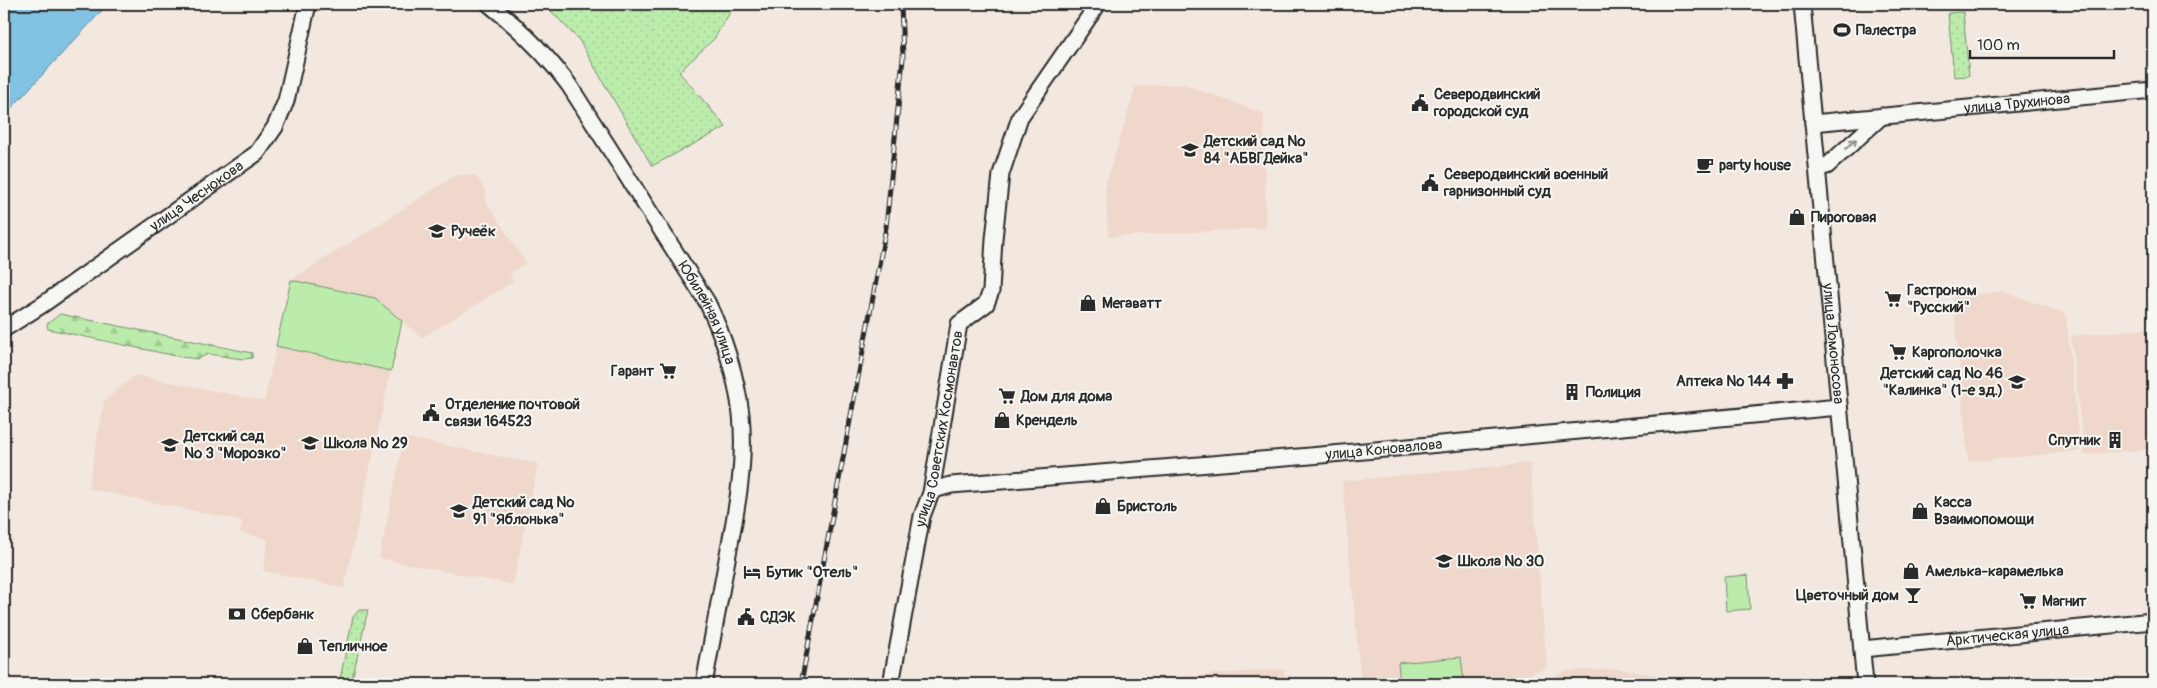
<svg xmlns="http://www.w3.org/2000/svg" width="2157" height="688" font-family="Pangolin,sans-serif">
<defs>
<pattern id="grass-dots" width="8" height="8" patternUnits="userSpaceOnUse" patternTransform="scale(1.25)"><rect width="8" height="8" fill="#bcecac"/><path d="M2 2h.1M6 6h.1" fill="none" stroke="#a2cb94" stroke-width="1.8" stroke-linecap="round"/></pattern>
<pattern id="forest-firs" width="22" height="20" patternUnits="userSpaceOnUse" patternTransform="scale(1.25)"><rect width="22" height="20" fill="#bcecac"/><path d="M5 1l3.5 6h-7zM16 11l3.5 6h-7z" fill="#a2cb94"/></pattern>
</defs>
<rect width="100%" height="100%" fill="#f3e8e0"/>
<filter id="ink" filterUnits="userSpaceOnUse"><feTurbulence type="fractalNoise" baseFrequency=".02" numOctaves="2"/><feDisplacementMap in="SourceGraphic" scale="10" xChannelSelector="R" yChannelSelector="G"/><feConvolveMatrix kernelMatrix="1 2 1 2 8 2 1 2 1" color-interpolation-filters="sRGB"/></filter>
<g filter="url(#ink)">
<path fill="#efd8cb" d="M1184,84l80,30 2,114 -158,9 -3,-51 31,-100z
M456,175h19l11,16 -1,9 41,63 -16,10 3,9 -91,56 -20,-17 -58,267 -81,-17 5,-32 -28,-6 2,-12 -154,-32 16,-88 31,-26 129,26 27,-121z
M2003,291l63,23 14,137 -112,11 -15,-165z
M2145,329l3,21h5v113l-1,-14 -68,6 -13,-119z
M404,437l134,27 -25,121 -134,-27z
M1530,463l17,204 -26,11 -2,6h-158l-19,-203z
M1284,669l2,15h-138v-5z
M1620,669l69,12v3h-150l26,-13z"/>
<path fill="url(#grass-dots)" stroke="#748c6c" d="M544,4h191l-21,35 -35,33 47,55 -74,39 -73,-126z
M1963,12l6,64 -15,1 -6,-64z
M359,610h9l-17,74h-12l14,-67z"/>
<path fill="url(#forest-firs)" stroke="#748c6c" d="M60,314l192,39v5l-9,1 -35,-5 -10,5 -17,-2 -133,-28 -1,-5z"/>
<path fill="#bcecac" stroke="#748c6c" d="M291,280l84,18 27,23 -11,50 -115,-25z
M1748,575l2,34 -24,2 -2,-34z
M1461,657l3,27h-64l-2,-21z"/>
<path fill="#82c2e2" stroke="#5f8699" d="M4,4h104l-104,112z"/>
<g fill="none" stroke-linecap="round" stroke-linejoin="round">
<g stroke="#2b2b2b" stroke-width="19">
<g id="minor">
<path id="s1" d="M489,4c30,24 57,50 80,81l138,217c17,35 29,73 34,112 5,47 -4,94 -13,140 -8,43 -16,87 -24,130"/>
<path id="s2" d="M1802,4l63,680"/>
<path id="s3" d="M1813,123l340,-33"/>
<path d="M1818,168l9,-2 55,-50"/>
<path id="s4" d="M4,329l38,-24 215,-152 18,-26 11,-26 22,-97"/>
<path id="s5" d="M931,493l6,-4 14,-4 359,-29 529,-49"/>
<path id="s6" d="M1862,649l291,-28"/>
<path id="s7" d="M891,684l31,-168 9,-23 28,-169 27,-20 5,-13 3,-52 7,-65 19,-57 78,-113"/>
</g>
</g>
<use href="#minor" stroke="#f6f6f2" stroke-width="15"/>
<g stroke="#2b2b2b" stroke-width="5">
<path id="rail" d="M801,684l85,-457 17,-169 -2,-54"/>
</g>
<use href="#rail" stroke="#f6f6f2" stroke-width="3" stroke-dasharray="9" stroke-linecap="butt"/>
</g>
<defs><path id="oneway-shaft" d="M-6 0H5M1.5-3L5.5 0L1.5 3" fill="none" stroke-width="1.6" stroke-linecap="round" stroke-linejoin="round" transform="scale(1.25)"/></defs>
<use stroke="#90908e" href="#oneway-shaft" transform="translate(1851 144) rotate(-43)"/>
</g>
<defs>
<g id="stadium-bare" transform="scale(1.35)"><path d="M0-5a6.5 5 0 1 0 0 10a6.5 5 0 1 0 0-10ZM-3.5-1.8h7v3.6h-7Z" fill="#2b2b2b" stroke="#f6f6f2" stroke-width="2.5" paint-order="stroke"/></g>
<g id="civic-bare" transform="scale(1.35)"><path d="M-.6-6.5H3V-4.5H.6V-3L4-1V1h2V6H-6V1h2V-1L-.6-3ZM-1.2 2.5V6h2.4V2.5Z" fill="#2b2b2b" stroke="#f6f6f2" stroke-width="2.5" paint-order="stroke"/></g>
<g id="school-bare" transform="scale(1.35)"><path d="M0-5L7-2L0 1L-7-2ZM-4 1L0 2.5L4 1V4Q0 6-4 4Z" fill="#2b2b2b" stroke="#f6f6f2" stroke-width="2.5" paint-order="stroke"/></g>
<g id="cafe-bare" transform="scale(1.35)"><path d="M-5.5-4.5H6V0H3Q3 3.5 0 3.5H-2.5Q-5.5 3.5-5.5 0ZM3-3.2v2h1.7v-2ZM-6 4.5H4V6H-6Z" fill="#2b2b2b" stroke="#f6f6f2" stroke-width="2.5" paint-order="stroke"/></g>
<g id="shop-bare" transform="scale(1.35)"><path d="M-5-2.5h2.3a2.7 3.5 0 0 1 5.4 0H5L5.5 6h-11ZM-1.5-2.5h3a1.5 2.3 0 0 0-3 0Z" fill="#2b2b2b" stroke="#f6f6f2" stroke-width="2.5" paint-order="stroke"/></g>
<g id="supermarket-bare" transform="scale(1.35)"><path d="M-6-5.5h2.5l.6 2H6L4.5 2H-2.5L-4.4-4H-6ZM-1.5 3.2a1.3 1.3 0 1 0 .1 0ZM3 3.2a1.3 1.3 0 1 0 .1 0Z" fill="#2b2b2b" stroke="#f6f6f2" stroke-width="2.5" paint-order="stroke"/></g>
<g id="pharmacy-bare" transform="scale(1.35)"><path d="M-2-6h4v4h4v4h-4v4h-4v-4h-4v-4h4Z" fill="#2b2b2b" stroke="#f6f6f2" stroke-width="2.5" paint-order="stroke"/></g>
<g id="building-bare" transform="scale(1.35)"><path d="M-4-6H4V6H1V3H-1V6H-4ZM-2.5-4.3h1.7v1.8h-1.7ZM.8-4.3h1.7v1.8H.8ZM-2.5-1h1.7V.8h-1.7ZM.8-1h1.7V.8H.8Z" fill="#2b2b2b" stroke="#f6f6f2" stroke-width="2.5" paint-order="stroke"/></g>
<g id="hotel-bare" transform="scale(1.35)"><path d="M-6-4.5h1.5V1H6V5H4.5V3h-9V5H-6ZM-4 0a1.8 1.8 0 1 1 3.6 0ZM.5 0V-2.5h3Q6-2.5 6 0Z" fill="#2b2b2b" stroke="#f6f6f2" stroke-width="2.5" paint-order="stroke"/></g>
<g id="bar-bare" transform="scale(1.35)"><path d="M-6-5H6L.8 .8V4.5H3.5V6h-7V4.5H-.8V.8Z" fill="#2b2b2b" stroke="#f6f6f2" stroke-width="2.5" paint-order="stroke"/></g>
<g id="bank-bare" transform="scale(1.35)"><path d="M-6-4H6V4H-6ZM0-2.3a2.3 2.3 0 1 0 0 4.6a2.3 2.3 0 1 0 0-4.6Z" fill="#2b2b2b" stroke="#f6f6f2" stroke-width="2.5" paint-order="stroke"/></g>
</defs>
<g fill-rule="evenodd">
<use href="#stadium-bare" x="1842" y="30"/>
<use href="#civic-bare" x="1420" y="103"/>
<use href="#school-bare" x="1190" y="150"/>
<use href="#cafe-bare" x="1705" y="165"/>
<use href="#civic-bare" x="1430" y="183"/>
<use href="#shop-bare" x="1797" y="217"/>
<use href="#school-bare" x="437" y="231"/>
<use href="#supermarket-bare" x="1893" y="299"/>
<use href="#shop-bare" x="1088" y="303"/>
<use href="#supermarket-bare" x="1898" y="352"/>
<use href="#supermarket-bare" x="668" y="371"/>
<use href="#pharmacy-bare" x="1785" y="381"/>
<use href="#school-bare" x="2017" y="382"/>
<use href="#building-bare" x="1572" y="392"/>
<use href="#supermarket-bare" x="1007" y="396"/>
<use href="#civic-bare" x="431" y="413"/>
<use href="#shop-bare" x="1002" y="420"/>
<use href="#building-bare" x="2115" y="440"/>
<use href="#school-bare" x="310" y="443"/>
<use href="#school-bare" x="170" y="445"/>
<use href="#shop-bare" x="1103" y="506"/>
<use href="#school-bare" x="459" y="511"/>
<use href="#shop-bare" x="1920" y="511"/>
<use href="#school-bare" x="1444" y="561"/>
<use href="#shop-bare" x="1911" y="571"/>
<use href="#hotel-bare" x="752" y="572"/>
<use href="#bar-bare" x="1913" y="595"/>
<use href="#supermarket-bare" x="2028" y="601"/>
<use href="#bank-bare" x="237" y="614"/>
<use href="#civic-bare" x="746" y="617"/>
<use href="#shop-bare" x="305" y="646"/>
</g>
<g text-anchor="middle" stroke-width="4" stroke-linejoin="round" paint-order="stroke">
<g font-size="15" font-weight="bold" fill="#2b2b2b" stroke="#f6f6f2" text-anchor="start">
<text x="1856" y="35">Палестра</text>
<text x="1434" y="99">Северодвинский<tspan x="1434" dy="17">городской суд</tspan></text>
<text x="1204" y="146">Детский сад №<tspan x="1204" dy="17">84 "АБВГДейка"</tspan></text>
<text x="1719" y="170">party house</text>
<text x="1444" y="179">Северодвинский военный<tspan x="1444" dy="17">гарнизонный суд</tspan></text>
<text x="1811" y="222">Пироговая</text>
<text x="451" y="236">Ручеёк</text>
<text x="1907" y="295">Гастроном<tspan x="1907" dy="17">"Русский"</tspan></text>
<text x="1102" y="308">Мегаватт</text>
<text x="1912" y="357">Каргополочка</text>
<text x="654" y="376" text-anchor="end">Гарант</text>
<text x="2003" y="378" text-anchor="end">Детский сад № 46<tspan x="2003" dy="17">"Калинка" (1-е зд.)</tspan></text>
<text x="1771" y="386" text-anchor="end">Аптека № 144</text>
<text x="1586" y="397">Полиция</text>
<text x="1021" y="401">Дом для дома</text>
<text x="445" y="409">Отделение почтовой<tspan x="445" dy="17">связи 164523</tspan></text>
<text x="1016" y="425">Крендель</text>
<text x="184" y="441">Детский сад<tspan x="184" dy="17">№ 3 "Морозко"</tspan></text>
<text x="2101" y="445" text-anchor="end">Спутник</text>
<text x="324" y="448">Школа № 29</text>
<text x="473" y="507">Детский сад №<tspan x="473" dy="17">91 "Яблонька"</tspan></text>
<text x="1934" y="507">Касса<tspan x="1934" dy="17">Взаимопомощи</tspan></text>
<text x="1117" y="511">Бристоль</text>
<text x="1458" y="566">Школа № 30</text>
<text x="1925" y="576">Амелька-карамелька</text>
<text x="766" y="577">Бутик "Отель"</text>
<text x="1899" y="600" text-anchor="end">Цветочный дом</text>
<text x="2042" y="606">Магнит</text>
<text x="251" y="619">Сбербанк</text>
<text x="760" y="622">СДЭК</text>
<text x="319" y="651">Тепличное</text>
</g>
<g font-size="15" fill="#2b2b2b" stroke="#f6f6f2">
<text dy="5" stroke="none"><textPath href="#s3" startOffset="205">улица Трухинова</textPath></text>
<text dy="5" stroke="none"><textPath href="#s4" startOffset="234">улица Чеснокова</textPath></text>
<text dy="5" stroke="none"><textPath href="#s1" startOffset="381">Юбилейная улица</textPath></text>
<text dy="5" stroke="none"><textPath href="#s2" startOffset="341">улица Ломоносова</textPath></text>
<text dy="5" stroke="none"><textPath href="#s7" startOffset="260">улица Советских Космонавтов</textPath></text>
<text dy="5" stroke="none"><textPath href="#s5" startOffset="456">улица Коновалова</textPath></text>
<text dy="5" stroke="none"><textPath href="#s6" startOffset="146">Арктическая улица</textPath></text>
</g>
</g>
<rect width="2157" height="688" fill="none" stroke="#f6f6f2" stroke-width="20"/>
<rect x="10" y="10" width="2137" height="668" fill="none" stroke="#2b2b2b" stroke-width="2" filter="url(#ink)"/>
<path d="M1970 50v8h144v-8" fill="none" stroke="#2b2b2b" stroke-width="2.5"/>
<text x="1977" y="50" font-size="15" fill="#2b2b2b" stroke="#f6f6f2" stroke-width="4" paint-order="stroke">100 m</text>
</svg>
